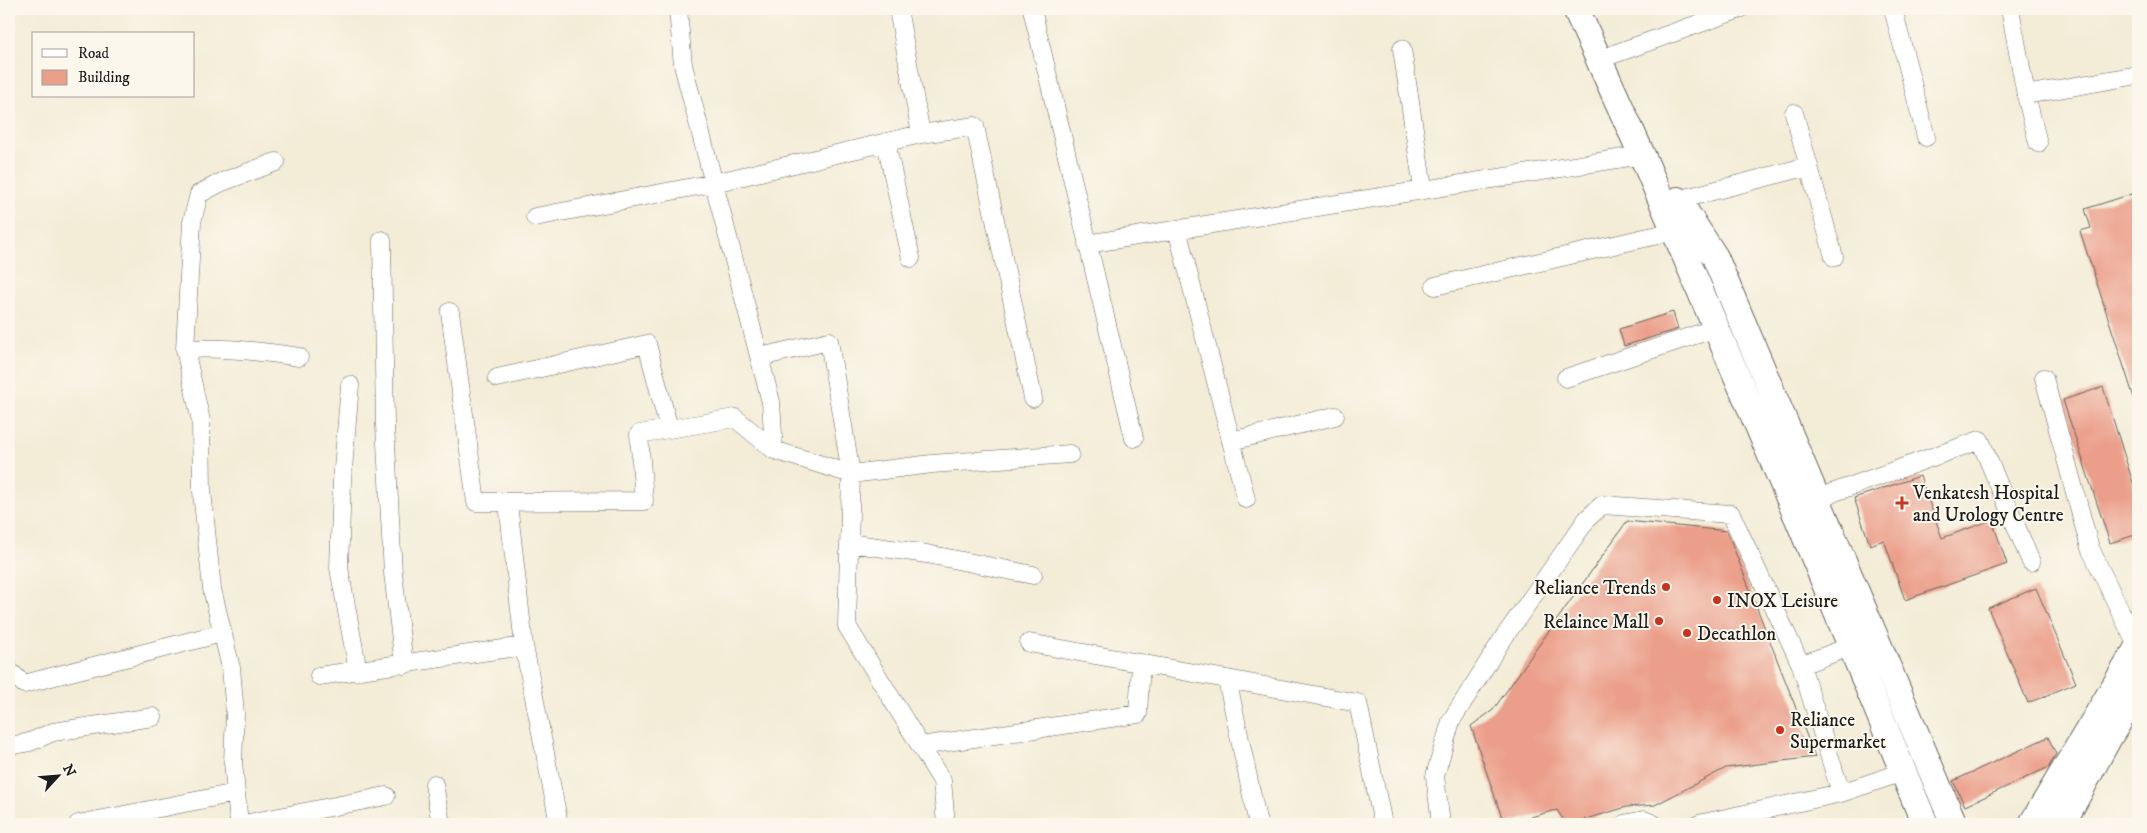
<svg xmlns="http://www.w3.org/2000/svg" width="2147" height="833" font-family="'IM FELL DW Pica',serif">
<rect width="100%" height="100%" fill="#fbf7ec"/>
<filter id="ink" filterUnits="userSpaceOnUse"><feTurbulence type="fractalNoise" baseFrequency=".02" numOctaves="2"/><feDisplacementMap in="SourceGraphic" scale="10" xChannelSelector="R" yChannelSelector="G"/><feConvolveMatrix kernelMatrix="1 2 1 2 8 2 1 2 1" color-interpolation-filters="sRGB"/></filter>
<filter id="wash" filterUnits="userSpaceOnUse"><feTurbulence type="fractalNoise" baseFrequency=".0096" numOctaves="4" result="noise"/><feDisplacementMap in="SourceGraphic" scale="20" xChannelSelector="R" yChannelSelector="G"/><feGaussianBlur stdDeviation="1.12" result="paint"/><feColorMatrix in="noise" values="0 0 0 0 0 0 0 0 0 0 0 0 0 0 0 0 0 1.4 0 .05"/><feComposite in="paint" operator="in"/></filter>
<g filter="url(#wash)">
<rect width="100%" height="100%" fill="#f3ecd7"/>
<g id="blocks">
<path fill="#eb9f8a" d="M2138,192v208l-3,1 -55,-170 11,-3 -6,-19z
M1673,312l5,17 -54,17 -5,-17z
M2103,387l35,112v35l-28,9 -47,-143z
M1920,476l22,62 50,-18 15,44 -102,36 -21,-60 -14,5 -16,-47z
M1627,521l100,10 88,226 -89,11 -71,37 -28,2 -58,17h-3l-9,-14 -53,14 -33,-98 22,-16z
M2036,588l40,95 -48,20 -40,-95z
M2048,737l8,17 -7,13 -84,39 -12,-25z"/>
</g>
</g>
<g filter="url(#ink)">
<use href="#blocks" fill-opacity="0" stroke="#67655d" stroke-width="1"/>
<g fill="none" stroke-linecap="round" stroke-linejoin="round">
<g stroke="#67655d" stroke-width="19">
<path id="street" d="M678,9l5,56 88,337 3,48
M1032,9l102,429
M1893,9l33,128
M2010,9l16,86 12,48
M1402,49l21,140
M1614,54l126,-45
M2026,95l112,-20
M1794,113l40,144
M921,134l54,-8 58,272
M886,142l25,116
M1678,200l131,-34
M535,217l179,-34 207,-49 -23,-125
M1177,229l69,270
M382,240l3,185 8,148 11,92
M1087,244l555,-89
M1435,286l227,-52
M450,312l26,190 168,-1 -5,-67 96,-16 39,32 77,24 -4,152 95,155 4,43
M185,349c39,-2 76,2 114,8
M760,357l69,-16 22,133 81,-10 138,-10
M497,378l150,-34 22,85
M1566,378l138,-46
M2044,378l46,170 48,100
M350,385l-8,96 -3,87 19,103
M1231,441l104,-25
M1818,498l162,-58 51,122
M508,503l16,143 35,178
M849,543l78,11 106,21
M1029,643l329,60 25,121
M1801,665l40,-15
M9,671l15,13 198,-51
M319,676l205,-30
M1227,679l31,145
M9,746l21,-4 23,-10 100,-15
M920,746l218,-32 3,-51
M434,784l7,40
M78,824l158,-31
M239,824l-6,-62 2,-48 -4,-46 -19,-79 -10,-98 -1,-70 -16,-72 7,-127 7,-28 23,-12 54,-20
M244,824l142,-28
M1441,824l-6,-48 16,-55 51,-81 85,-121 15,-14 129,9 70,151 40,128
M1624,824l20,-4 10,4
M1699,824l142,-31 53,-18"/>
</g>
<g stroke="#67655d" stroke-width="28">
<path id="primary" d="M1576,9l66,146 159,371 124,298
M1678,200l37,57 239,567
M2032,824l106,-177
M2062,824l46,-85 30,-49"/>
</g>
<use href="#street" stroke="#fff" stroke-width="18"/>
<use href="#primary" stroke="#fff" stroke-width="26"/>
</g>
</g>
<g fill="#c8321e" stroke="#fbf7ec" stroke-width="2">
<path d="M1899.5 495.5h5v5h5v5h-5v5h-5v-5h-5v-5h5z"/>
<circle cx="1666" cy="587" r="5"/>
<circle cx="1717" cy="600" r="5"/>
<circle cx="1659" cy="621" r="5"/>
<circle cx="1687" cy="633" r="5"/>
<circle cx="1780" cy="730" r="5"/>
</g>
<g text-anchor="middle" stroke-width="4" stroke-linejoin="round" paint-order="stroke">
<g font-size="19" fill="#1c1c1c" stroke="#fbf7ec" text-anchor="start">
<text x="1913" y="499">Venkatesh Hospital<tspan x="1913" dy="22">and Urology Centre</tspan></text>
<text x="1656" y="594" text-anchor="end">Reliance Trends</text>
<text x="1727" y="607">INOX Leisure</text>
<text x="1649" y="628" text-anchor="end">Relaince Mall</text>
<text x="1697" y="640">Decathlon</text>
<text x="1790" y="726">Reliance<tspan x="1790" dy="22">Supermarket</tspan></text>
</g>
</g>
<rect width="2147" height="833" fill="none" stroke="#fbf7ec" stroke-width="30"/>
<rect x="32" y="32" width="162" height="65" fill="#fbf7ec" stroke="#a29f99"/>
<rect x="42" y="49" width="25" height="8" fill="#ffffff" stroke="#a29f99"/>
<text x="78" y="58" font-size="15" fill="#1c1c1c">Road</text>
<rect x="42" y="70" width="25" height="15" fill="#eb9f8a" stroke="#a29f99"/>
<text x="78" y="82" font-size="15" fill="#1c1c1c">Building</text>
<g transform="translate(58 776) rotate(64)" stroke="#fbf7ec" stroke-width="4" paint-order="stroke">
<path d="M0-4L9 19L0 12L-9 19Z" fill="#1c1c1c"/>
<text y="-8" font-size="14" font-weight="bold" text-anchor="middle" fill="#1c1c1c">N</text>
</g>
</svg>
